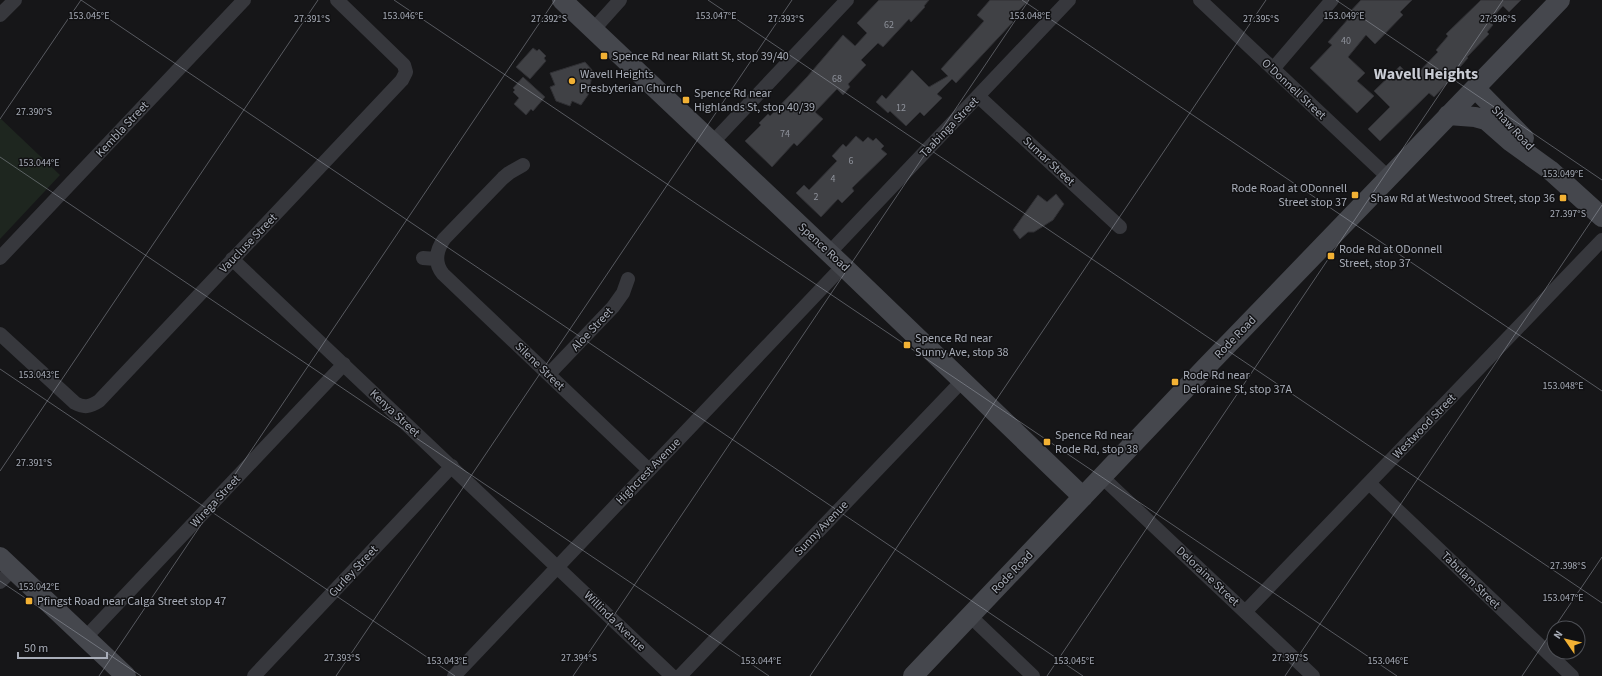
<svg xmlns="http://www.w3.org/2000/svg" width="1602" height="676" font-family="'Source Sans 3',sans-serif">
<rect width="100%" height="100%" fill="#161618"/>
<path fill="#1e261f" d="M0,118l60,57 -60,64z"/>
<path fill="#404145" stroke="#303034" d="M879,0h50l-5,6 1,1 -14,15 -2,-3 -26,28 -5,-4 -17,17 5,5 -18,19 2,3 -7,8 -6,-6 -22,23 8,7 -26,27 -3,-3 -22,24 -27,-26 16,-16 -2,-2 9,-9 2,2 37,-39 36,-42 12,11 12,-13 -10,-10z
M990,0h39l-19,19 3,3 -57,61 -4,-4 -15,15 5,4 -18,18 -4,-4 -14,14 -16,-15 -2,2 -12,-11 6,-7 4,4 26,-29 17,17 19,-11 -7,-7 43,-48 -7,-6z
M1361,0h51l-12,12 3,3 -28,29 -9,-9 -18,22 17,16 -8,8 17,15 -17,17 -47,-45 22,-23 -4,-3 21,-24 -3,-2z
M1481,0h40l-12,12 -6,-6 -14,15 4,4 -6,7 2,2 -22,23 1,1 -17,19 1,1 -18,19 -5,-4 -49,48 -12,-12 22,-22 -16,-16 26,-25 12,13 26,-27 -2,-2 12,-14 -2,-2z
M533,48l4,3 2,-2 7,7 -2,2 2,3 -16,18 -14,-12z
M585,62l8,9 -5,24 -7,10 -9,-4 -2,5 -14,-5 -6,-14 5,-2 -5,-12z
M523,77l22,20 -12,14 -2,-2 -5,6 -12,-11 5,-6 -6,-6 2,-2 -2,-2z
M856,136l7,6 5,-5 5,4 3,-3 8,8 -3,3 6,5 -35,34 2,3 -12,12 -4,-4 -17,18 -25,-24 8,-8 5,5 28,-29 -5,-5 11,-12 3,3z
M1056,194l8,10 -11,16 -19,12h-6l-8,7 -7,-9 25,-35 9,7z"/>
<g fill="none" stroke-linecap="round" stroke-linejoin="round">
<path stroke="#37383d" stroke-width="14" d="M1200,0l189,178
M0,15l15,-15
M593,30l27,-30
M1273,69l59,-69
M978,96l142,131
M712,143l135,-143
M523,165l-14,8 -6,5 -59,61c-8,12 -10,24 -1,35l206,196
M829,253l240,-253
M0,258l244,-258
M423,258l13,1
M232,259l440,417
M0,334l75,69c9,5 15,4 24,-2l303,-321 4,-8 -2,-7 -67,-65
M549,374l64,-67 10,-14 5,-14
M1102,477l211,199
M1369,483l203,193
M0,582l13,-13
M1245,612l357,-372
M970,616l63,60
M86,637l258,-273
M254,676l198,-210
M454,676l389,-410
M680,676l283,-296"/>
<path stroke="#45474d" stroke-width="20" d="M562,0l281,266 240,231
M1475,88l49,50
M1448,115l27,2 11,3 25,22 39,28 52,47
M0,557l126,119
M913,676l292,-308 355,-368"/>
</g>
<path fill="none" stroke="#a8adb8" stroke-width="1" stroke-opacity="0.45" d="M81,0l1002,676M394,0l1003,676M708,0l894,603M1022,0l580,391M1336,0l266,180M0,119l81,-119M0,157l769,519M0,369l455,307M0,471l318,-471M0,581l141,95M1554,628l48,-71M99,676l456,-676M336,676l456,-676M573,676l456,-676M810,676l456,-676M1047,676l456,-676M1285,676l317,-471M1522,676l32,-48"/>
<g fill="#f2b134" stroke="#111113" stroke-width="1.5">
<rect x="600" y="52" width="8" height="8" rx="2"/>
<circle cx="572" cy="81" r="4"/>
<rect x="682" y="96" width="8" height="8" rx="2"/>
<rect x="1351" y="191" width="8" height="8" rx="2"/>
<rect x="1559" y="194" width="8" height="8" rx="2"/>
<rect x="1327" y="252" width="8" height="8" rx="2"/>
<rect x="903" y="341" width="8" height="8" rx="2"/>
<rect x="1171" y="378" width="8" height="8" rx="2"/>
<rect x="1043" y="438" width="8" height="8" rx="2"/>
<rect x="25" y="597" width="8" height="8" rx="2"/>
</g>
<g text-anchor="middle" stroke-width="3" stroke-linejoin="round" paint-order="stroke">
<g font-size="10" fill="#8e929b">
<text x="889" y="28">62</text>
<text x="1346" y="44">40</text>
<text x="837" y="82">68</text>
<text x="901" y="111">12</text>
<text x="785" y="137">74</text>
<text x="851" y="164">6</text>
<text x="833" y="182">4</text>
<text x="816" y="200">2</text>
</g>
<g font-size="12" fill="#a8adb8" stroke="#111113" text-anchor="start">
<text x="612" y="60">Spence Rd near Rilatt St, stop 39/40</text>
<text x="580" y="78">Wavell Heights<tspan x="580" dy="14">Presbyterian Church</tspan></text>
<text x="694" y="97">Spence Rd near<tspan x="694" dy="14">Highlands St, stop 40/39</tspan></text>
<text x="1347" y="192" text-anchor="end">Rode Road at ODonnell<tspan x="1347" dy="14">Street stop 37</tspan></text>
<text x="1555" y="202" text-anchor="end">Shaw Rd at Westwood Street, stop 36</text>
<text x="1339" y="253">Rode Rd at ODonnell<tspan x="1339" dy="14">Street, stop 37</tspan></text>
<text x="915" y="342">Spence Rd near<tspan x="915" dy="14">Sunny Ave, stop 38</tspan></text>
<text x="1183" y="379">Rode Rd near<tspan x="1183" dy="14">Deloraine St, stop 37A</tspan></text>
<text x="1055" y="439">Spence Rd near<tspan x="1055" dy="14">Rode Rd, stop 38</tspan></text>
<text x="37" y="605">Pfingst Road near Calga Street stop 47</text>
</g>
<g font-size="12" fill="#a8adb8" stroke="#111113">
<text transform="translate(1294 89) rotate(43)" y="4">O'Donnell Street</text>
<text transform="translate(949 127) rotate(-46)" y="4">Taabinga Street</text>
<text transform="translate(1513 128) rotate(47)" y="4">Shaw Road</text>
<text transform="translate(122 129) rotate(-47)" y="4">Kembla Street</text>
<text transform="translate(1049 161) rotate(43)" y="4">Sumar Street</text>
<text transform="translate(248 243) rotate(-46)" y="4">Vaucluse Street</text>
<text transform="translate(824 247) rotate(43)" y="4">Spence Road</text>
<text transform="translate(592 329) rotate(-47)" y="4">Aloe Street</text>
<text transform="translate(1235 337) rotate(-46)" y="4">Rode Road</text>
<text transform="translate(540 366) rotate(44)" y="4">Silene Street</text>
<text transform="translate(395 413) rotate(43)" y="4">Kenya Street</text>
<text transform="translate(1424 426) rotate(-46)" y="4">Westwood Street</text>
<text transform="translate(648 471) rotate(-46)" y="4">Highcrest Avenue</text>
<text transform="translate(215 501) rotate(-47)" y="4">Wirega Street</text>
<text transform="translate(821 528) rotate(-46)" y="4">Sunny Avenue</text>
<text transform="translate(353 571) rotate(-47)" y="4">Gurley Street</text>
<text transform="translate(1012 572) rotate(-46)" y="4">Rode Road</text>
<text transform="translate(1208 576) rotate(43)" y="4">Deloraine Street</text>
<text transform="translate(1471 580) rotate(44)" y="4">Tabulam Street</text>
<text transform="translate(615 621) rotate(44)" y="4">Willinda Avenue</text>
</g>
<g font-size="16" font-weight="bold" fill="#c9ccd4" stroke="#111113">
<text x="1426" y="79">Wavell Heights</text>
</g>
</g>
<g font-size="10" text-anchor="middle" fill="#a8adb8" stroke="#111113" stroke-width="3" stroke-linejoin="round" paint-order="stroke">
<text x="1344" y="19">153.049°E</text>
<text x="403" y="19">153.046°E</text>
<text x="716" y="19">153.047°E</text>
<text x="1030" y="19">153.048°E</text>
<text x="89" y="19">153.045°E</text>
<text x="312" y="22">27.391°S</text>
<text x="549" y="22">27.392°S</text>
<text x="786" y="22">27.393°S</text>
<text x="1261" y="22">27.395°S</text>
<text x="1498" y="22">27.396°S</text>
<text x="34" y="115">27.390°S</text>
<text x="39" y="166">153.044°E</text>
<text x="1563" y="177">153.049°E</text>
<text x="1568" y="217">27.397°S</text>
<text x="39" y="378">153.043°E</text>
<text x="1563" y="389">153.048°E</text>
<text x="34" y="466">27.391°S</text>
<text x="1568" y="569">27.398°S</text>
<text x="39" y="590">153.042°E</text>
<text x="1563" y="601">153.047°E</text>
<text x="342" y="661">27.393°S</text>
<text x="579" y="661">27.394°S</text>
<text x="1290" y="661">27.397°S</text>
<text x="447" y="664">153.043°E</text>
<text x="761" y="664">153.044°E</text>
<text x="1074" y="664">153.045°E</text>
<text x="1388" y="664">153.046°E</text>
</g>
<g transform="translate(1566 640) rotate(304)"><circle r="19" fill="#111113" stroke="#4d4f55"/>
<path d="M0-3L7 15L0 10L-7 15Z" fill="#f2b134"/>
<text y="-6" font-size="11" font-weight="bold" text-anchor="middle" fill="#a8adb8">N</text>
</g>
<path d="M18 652v6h89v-6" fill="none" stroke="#a8adb8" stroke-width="2"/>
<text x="24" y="652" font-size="12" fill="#a8adb8" stroke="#111113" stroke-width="3" paint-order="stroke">50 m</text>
</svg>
